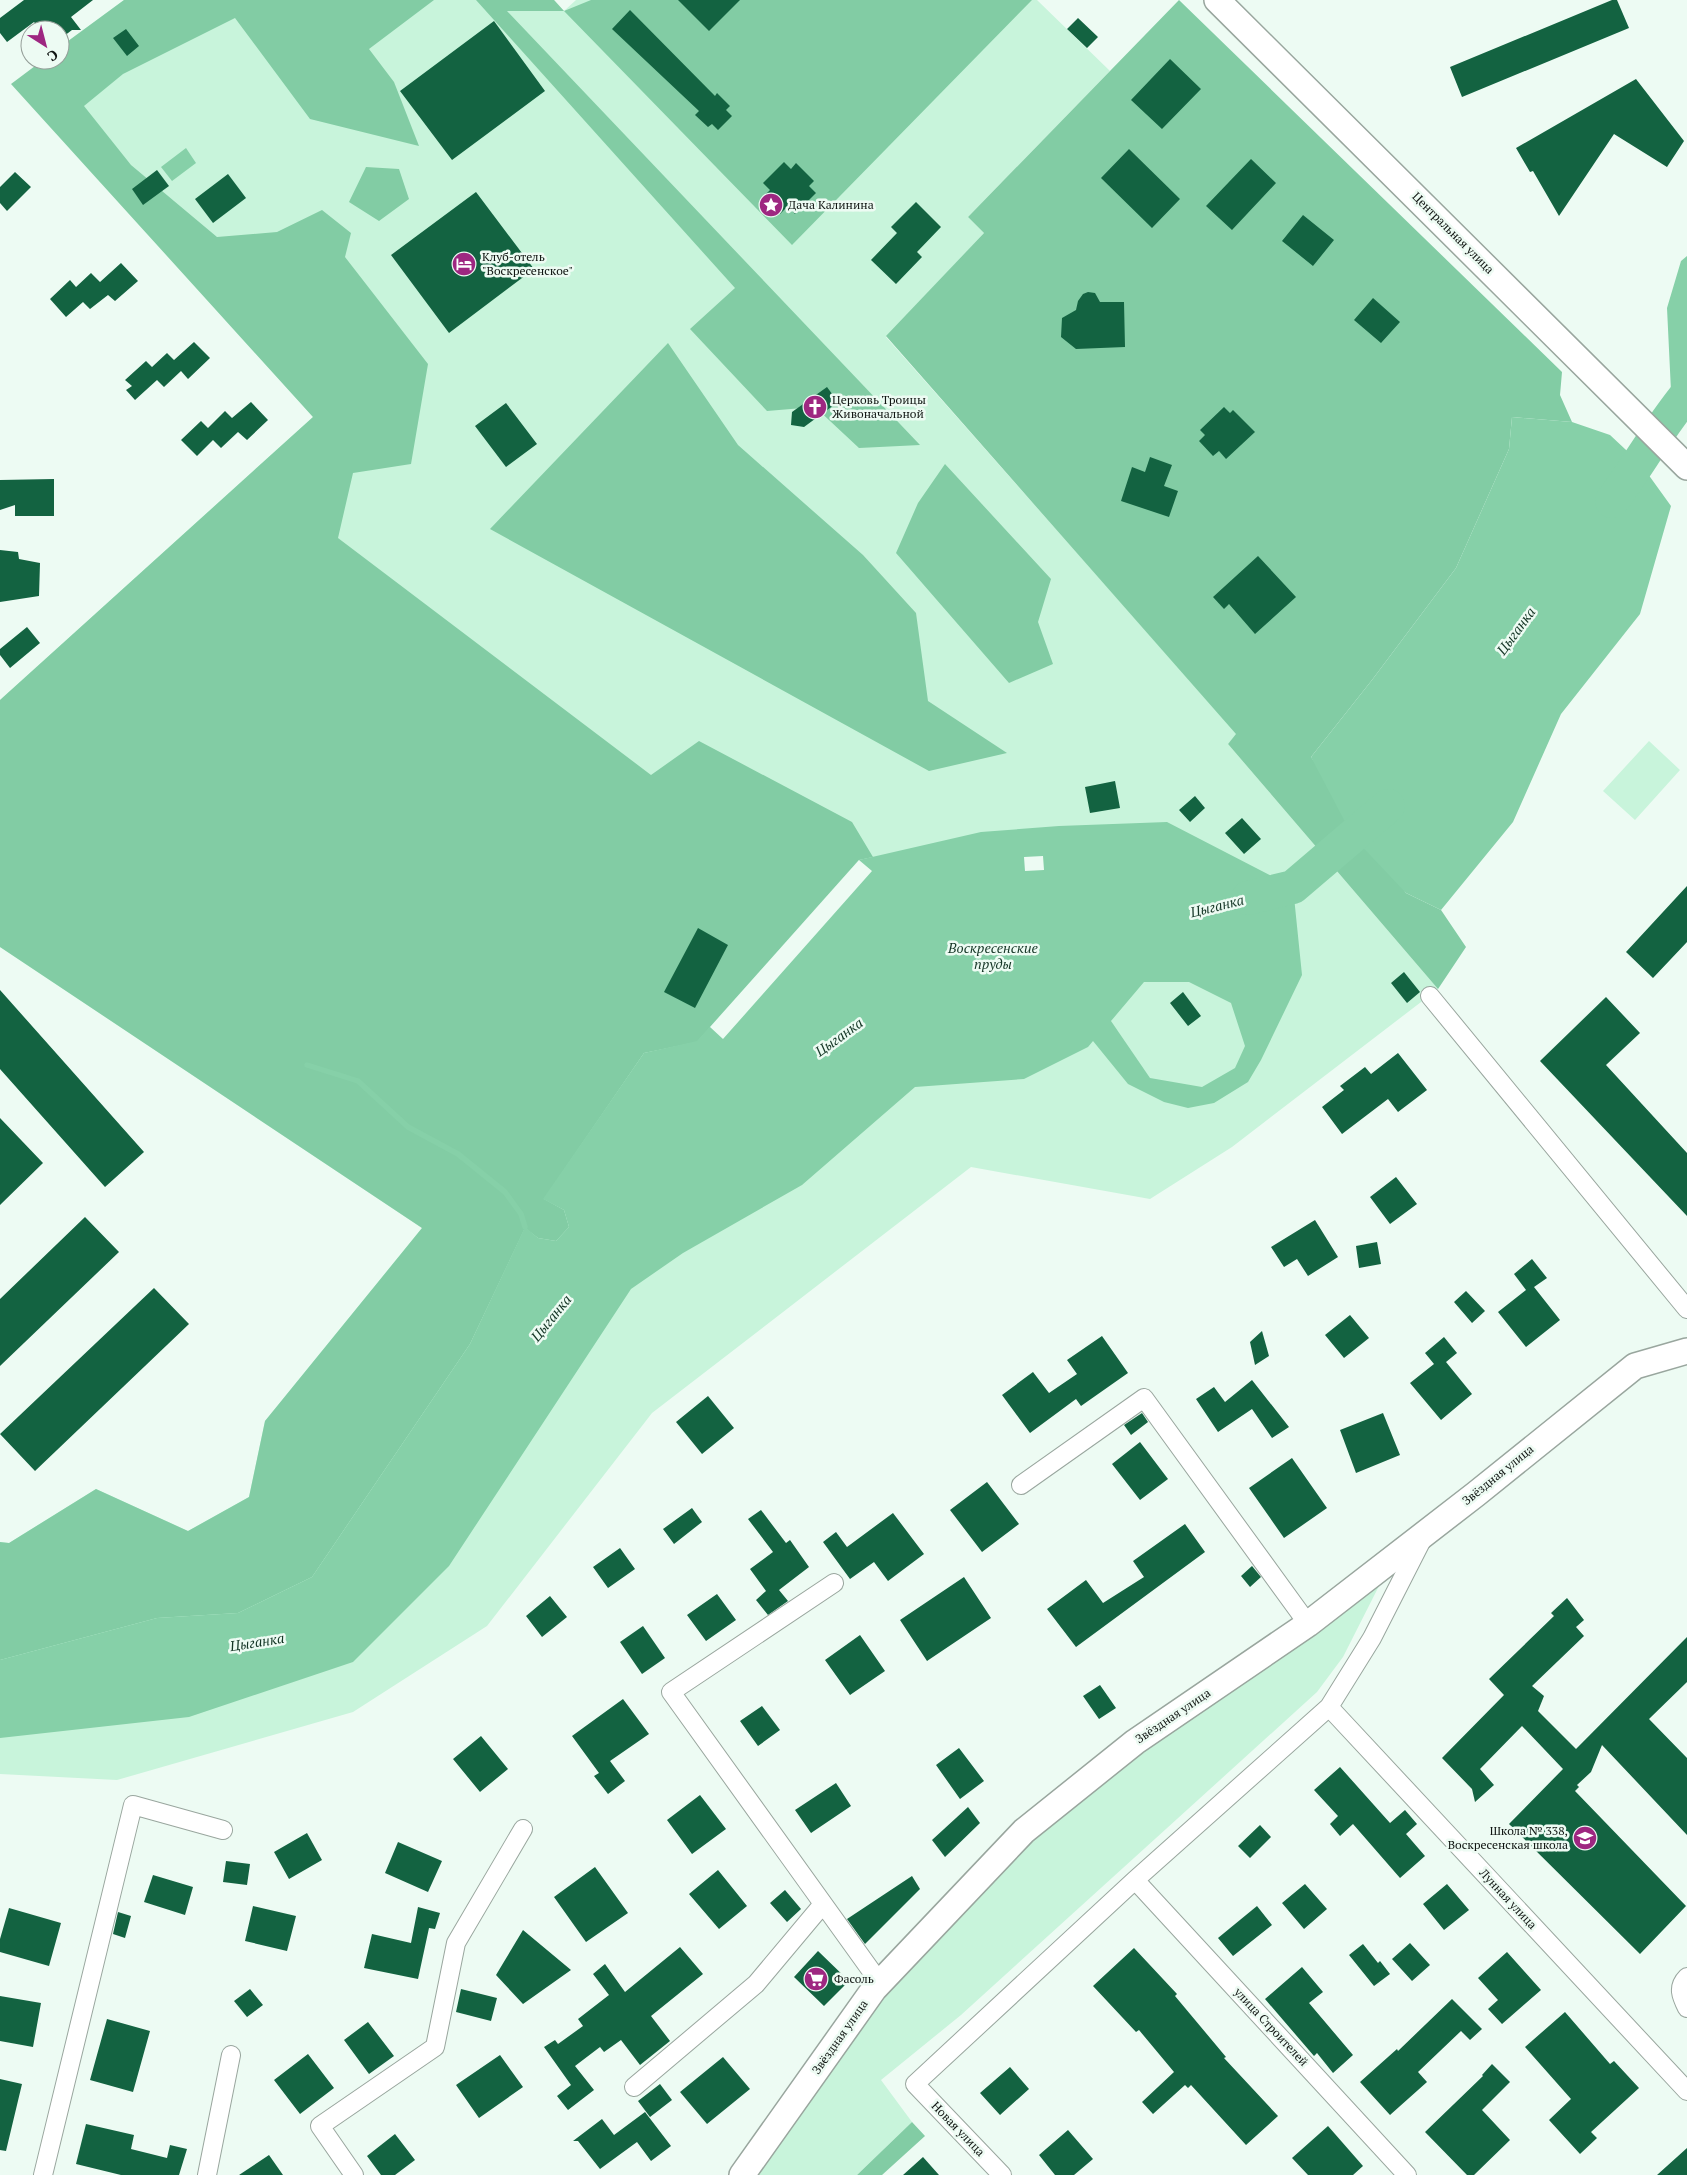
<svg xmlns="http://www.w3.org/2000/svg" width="1687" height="2175" font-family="'PT Serif',serif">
<rect width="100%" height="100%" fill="#edfbf3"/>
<path fill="#c8f4db" d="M124,0h430l10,11 12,-11h461l73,71 -142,146 16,16 -98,104 351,397 -9,10 210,245 -206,158 -82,52 -179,-32 -319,246 -165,213 -134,86 -236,68 -117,-6v-232l9,1 87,-54 92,42 61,-34 16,-76 157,-193 -422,-281v-247l313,-283 -113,-126 -157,-231h17v-13z
M1649,741l31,29 -45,50 -32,-29z
M1381,1582l-38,75 -26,35 -356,323 -80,65 31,42 -55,53h-110l165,-219 167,-162z"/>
<path fill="#82cca4" d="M124,0h310l-65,49 25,33 25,64 -109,-27 -75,-101 -112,56 -39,32 47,59 86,72 60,-5 45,-22 29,23 -6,24 83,107 -17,100 -58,9 -15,65 313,237 48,-34 153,81 21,35 -14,3 -162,182 -53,11 -100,146 20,11 5,17 -13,14 -18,-3 -13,-10 -55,116 -158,233 -74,36 -81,5 -157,42v-118l9,1 87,-54 92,42 61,-34 16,-76 157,-193 -422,-281v-247l313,-283 -302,-333 32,-24h17v-13z
M476,0h78l10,11 27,-11h441l-240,245 -228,-234h-57l413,434 -61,3 -44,-41 -48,4 -77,-82 45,-41z
M1179,0l383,372 -2,23 12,27 -60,-5 -3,32 -53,119 -84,112 -61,77 95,136 35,17 25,37 -28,42 -210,-245 8,-10 -350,-398 98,-103 -16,-16z
M366,167l33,2 10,30 -30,22 -30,-19z
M668,343l70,102 125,110 53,58 12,88 79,52 -78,18 -439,-242z
M945,464l106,115 -13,43 15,42 -44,19 -113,-130 22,-50z
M912,2122l13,14 -43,39h-25z"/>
<path fill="#86d0a8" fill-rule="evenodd" d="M186,148l10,15 -24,18 -11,-14z
M1687,256v165l-15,-9 -5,-104 14,-47z
M1512,417l60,5 38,13 30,28 31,43 -31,108 -79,100 -48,108 -72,88 -35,-17 -53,-56 -42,-80 61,-77 84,-112 53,-119z
M1167,822l126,65 9,88 -41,85 -13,22 -34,21 -26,5 -24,-6 -36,-18 -35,-43 -5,6 -64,32 -109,8 -113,98 -119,68 -52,36 -182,277 -96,96 -164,55 -189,21v-78l157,-42 81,-5 74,-36 158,-233 55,-117 13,11 18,3 13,-14 -5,-17 -21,-11 101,-146 53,-12 162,-181 122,-28 78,-6zM1144,982h45l42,21 14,43 -10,22 -33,19 -52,-9 -39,-57z"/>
<path fill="#edfbf3" d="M1043,856l1,14 -19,1 -1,-14z
M859,860l13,11 -149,168 -13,-12z"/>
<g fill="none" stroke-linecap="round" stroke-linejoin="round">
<path stroke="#86d0a8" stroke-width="5.5" d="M307,1065l51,16 50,46 50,27 47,38 16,22 4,13"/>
<path stroke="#86d0a8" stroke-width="34" d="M1612,501c26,-35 47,-73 75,-107
M1248,898l45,-11 95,-81"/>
</g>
<path fill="#136341" d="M24,0h69l-22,17 10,13h-9l-12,9v-9h-19l-7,-8 -27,20 -7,-9v-15z
M678,0h62l-31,31z
M1612,0h5l12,28 -167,69 -12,-30z
M630,10l85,86 2,-3 13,13 -4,4 6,6 -14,14 -6,-6 -4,3 -13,-12 4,-4 -87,-82z
M1078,18l20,19 -11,11 -20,-19z
M494,21l51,70 -93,69 -52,-69z
M126,29l13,17 -12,10 -14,-18z
M1170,59l31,30 -39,40 -31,-29z
M1636,79l48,62 -17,26 -53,-33 -55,82 -26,-45 -3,1 -14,-24z
M1129,149l51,50 -28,29 -51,-50z
M1251,159l25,24 -44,47 -26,-24z
M784,162l7,7 5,-6 18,18 -5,5 7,7 -21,21 -7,-8 -8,8 -17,-17 7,-7 -7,-7z
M157,170l12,16 -26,19 -11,-16z
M15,172l16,15 -24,24 -7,-8v-16z
M228,174l18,24 -33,25 -18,-24z
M476,192l58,77 -85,64 -58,-78z
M916,202l25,25 -24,25 5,5 -26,27 -25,-24 26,-27 -6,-6z
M1303,215l31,25 -21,26 -31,-25z
M121,263l17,18 -23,20 -7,-6 -18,14 -7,-7 -17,15 -16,-18 20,-19 6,7 15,-14 9,9z
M1088,292l7,1 5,9h24l1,45 -49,2 -15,-12 1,-19 14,-8 2,-9 5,-7z
M1373,298l27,24 -19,21 -27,-23z
M194,342l16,16 -22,21 -7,-8 -17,16 -7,-7 -22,20 -9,-10 6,-4 -7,-6 21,-19 6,6 15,-14 7,7z
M827,387l11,15 -34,25 -13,-2 1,-13z
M251,402l17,18 -21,20 -9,-8 -17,16 -8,-8 -16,16 -16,-16 20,-19 7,7 17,-17 7,7z
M506,403l31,41 -31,23 -31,-41z
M1224,407l6,6 3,-3 22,22 -29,27 -7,-8 -6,5 -14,-15 6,-6 -5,-5z
M1150,457l22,8 -8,21 14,5 -9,26 -48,-16 11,-34 13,5z
M54,479v37h-39v-11l-15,5v-30z
M0,550l18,2 1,7 21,4 -1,33 -39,6z
M1258,556l38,41 -41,37 -26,-30 -5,5 -11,-12z
M27,627l13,16 -30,25 -10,-13v-6z
M1115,781l5,27 -30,5 -5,-26z
M1195,796l10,12 -15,14 -11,-12z
M1242,818l19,21 -17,15 -19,-21z
M1687,886v56l-34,36 -27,-26z
M698,928l30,17 -33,63 -31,-16z
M1404,972l16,20 -13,11 -16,-20z
M0,990l144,162 -39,35 -105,-118z
M1183,992l18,24 -13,10 -18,-23z
M1606,997l34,36 -34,32 81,88v63l-147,-155z
M1398,1053l29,37 -29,22 -10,-13 -46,35 -20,-27 22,-17 -4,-4 25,-19 6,7z
M0,1118l43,45 -43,42z
M1396,1177l21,27 -27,20 -20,-27z
M85,1217l34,35 -119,114v-67z
M1315,1220l23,37 -30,19 -11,-17 -13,8 -13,-20z
M1377,1242l4,22 -22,4 -3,-22z
M1532,1259l15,19 -13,9 26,33 -34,27 -28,-35 28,-22 -12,-16z
M154,1288l35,36 -154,147 -35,-37z
M1466,1291l19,20 -13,12 -18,-21z
M1350,1315l19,23 -25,20 -19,-23z
M1262,1331l7,25 -14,9 -5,-23z
M1102,1336l26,37 -47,33 -5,-7 -46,34 -28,-38 31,-23 16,21 28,-19 -10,-14z
M1444,1337l13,16 -11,9 26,32 -31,26 -31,-37 24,-19 -9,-11z
M1252,1380l37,47 -17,11 -20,-29 -34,23 -22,-33 18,-12 11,15z
M708,1396l26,32 -32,26 -26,-32z
M1142,1413l6,9 -17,13 -7,-10z
M1383,1413l17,42 -44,18 -16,-43z
M1140,1442l28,37 -28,21 -28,-36z
M1292,1458l35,50 -43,30 -35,-50z
M987,1482l32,42 -37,28 -32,-42z
M692,1508l10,14 -28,22 -11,-15z
M761,1510l25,33 4,-3 19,27 -30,23 9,11 -20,14 -12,-15 10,-9 -16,-22 23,-17 -25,-33z
M893,1513l31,41 -36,27 -14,-19 -24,17 -27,-37 13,-10 11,15z
M1185,1524l20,28 -129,95 -29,-38 39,-29 17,23 41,-26 -11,-16z
M620,1548l15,21 -27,19 -15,-21z
M1252,1566l9,11 -11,10 -9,-11z
M964,1577l27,41 -64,43 -27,-41z
M717,1594l19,26 -30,21 -19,-26z
M550,1596l17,21 -25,20 -16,-21z
M1567,1598l17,22 -8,7 8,9 -52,50 12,10 -6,15 38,38 111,-112v45l-38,37 38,39v77l-85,-90 -11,27 -14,13 2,2 -4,4 111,115 -46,48 -131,-130 54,-55 -41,-43 -42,43 14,16 -19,17 -3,-13 -30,-31 62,-63 -15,-16 65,-63 -3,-3z
M643,1626l22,32 -23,16 -22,-32z
M860,1635l25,36 -35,24 -25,-35z
M1100,1685l16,23 -17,11 -16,-23z
M623,1699l26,35 -39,27 15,20 -17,13 -14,-18 5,-3 -27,-37z
M762,1706l18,24 -22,16 -18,-25z
M481,1736l27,33 -28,23 -27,-33z
M959,1748l25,33 -24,18 -24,-34z
M1340,1767l50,56 15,-13 12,14 -11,10 19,22 -25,22 -47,-54 -13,12 -10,-12 8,-8 -24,-26z
M836,1783l15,23 -40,27 -16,-23z
M700,1795l26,34 -34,25 -25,-34z
M968,1807l12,16 -35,34 -13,-17z
M1260,1825l11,12 -21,21 -12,-12z
M307,1833l15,27 -33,19 -15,-27z
M398,1842l44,19 -14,31 -43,-19z
M226,1861l24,3 -3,21 -24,-3z
M595,1867l33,46 -42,29 -32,-45z
M718,1870l29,36 -28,23 -30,-35z
M153,1875l40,12 -8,28 -41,-13z
M912,1876l8,13 -55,55 -18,-25z
M1305,1884l22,25 -23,20 -22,-26z
M1447,1884l22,26 -25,20 -21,-26z
M785,1890l16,19 -14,13 -17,-19z
M253,1906l43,10 -9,35 -42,-10z
M1257,1906l15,19 -39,31 -15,-18z
M418,1907l22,6 -5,16 -6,-1 -11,51 -54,-11 8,-34 39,9z
M9,1908l52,15 -12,43 -49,-14v-13z
M118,1912l13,4 -6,22 -12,-4z
M523,1930l48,40 -48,34 -27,-29z
M1410,1943l20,22 -18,16 -20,-22z
M1363,1944l15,19 2,-2 10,13 -16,12 -25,-31z
M680,1947l23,27 -52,42 19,25 -30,24 -19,-25 -17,12 -4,-5 -25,19 19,24 -26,20 -11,-14 14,-11 -27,-38 11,-7 3,4 25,-18 -5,-7 31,-24 -16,-21 12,-10 20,28z
M1134,1948l43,46 -2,2 51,61 -2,1 54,58 -32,29 -55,-60 -3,3 -3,-3 -32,29 -11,-12 32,-30 -35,-42 -3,2 -43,-46z
M818,1951l31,30 -25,25 -30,-29z
M1507,1952l34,38 -39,34 -14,-15 10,-9 -20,-22z
M1302,1967l21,25 -14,11 44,52 -20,18 -16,-20 -3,3 -49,-57z
M250,1989l13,16 -16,12 -13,-16z
M461,1989l36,9 -6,23 -35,-9z
M0,1996l41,7 -8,44 -33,-6z
M1452,1999l30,30 -12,11 -9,-9 -43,41 9,10 -37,33 -30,-33 37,-33 1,2z
M1565,2012l45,52 4,-3 25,27 -48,44 6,6 -17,16 -31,-34 22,-21 -46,-52z
M107,2019l43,12 -17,61 -43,-12z
M368,2022l26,34 -25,18 -25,-34z
M308,2054l26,34 -34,26 -26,-34z
M500,2055l23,32 -44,31 -23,-33z
M723,2057l27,32 -43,35 -27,-32z
M1492,2064l18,18 -28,28 28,30 -36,35h-7l-42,-43 58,-56 -1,-1z
M1010,2067l19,22 -29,26 -20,-22z
M0,2079l22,5 -16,67 -6,-1z
M660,2084l12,16 -22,17 -12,-16z
M645,2112l26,34 -20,15 -14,-19 -37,27 -22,-28h-5l29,-22 12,16z
M86,2124l48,11 -3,14 36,9 3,-13 17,4 -8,26h-58l-45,-11z
M1328,2126l35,40 -10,9h-45l-16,-17z
M1068,2130l25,29 -19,16h-19l-16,-20z
M395,2134l20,26 -20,15h-14l-14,-19z
M1687,2148v27h-30z
M269,2155l14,20h-44z
M923,2157l16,18h-36z"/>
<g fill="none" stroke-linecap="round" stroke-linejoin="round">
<g stroke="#99a69e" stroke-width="20">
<path id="street" d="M1430,996l257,313
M1021,1485l123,-87 164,226
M834,1583l-163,109 209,291
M1329,1707l358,384
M1135,1880l272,295
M1687,1977c-10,10 -6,19 0,31
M634,2087l122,-103 67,-80
M43,2175l90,-370 90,25
M207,2175l24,-120
M354,2175l-34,-49 115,-79 21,-104 67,-114
M1002,2175l-87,-91 220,-204 194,-173 43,-69 51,-100"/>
</g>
<g stroke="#99a69e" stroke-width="28">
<path id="secondary" d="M1217,0l470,467
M742,2175l132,-186 150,-158 111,-89 173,-118 168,-130 159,-128 52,-15"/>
</g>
<use href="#street" stroke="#fff" stroke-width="18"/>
<use href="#secondary" stroke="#fff" stroke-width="25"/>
</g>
<defs>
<g id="sight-disc" transform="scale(1.25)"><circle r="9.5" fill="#9e2781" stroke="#edfbf3"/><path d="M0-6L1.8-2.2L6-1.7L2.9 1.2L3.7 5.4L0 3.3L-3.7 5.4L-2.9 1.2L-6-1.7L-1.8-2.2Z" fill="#fff"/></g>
<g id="hotel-disc" transform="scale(1.25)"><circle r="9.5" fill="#9e2781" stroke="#edfbf3"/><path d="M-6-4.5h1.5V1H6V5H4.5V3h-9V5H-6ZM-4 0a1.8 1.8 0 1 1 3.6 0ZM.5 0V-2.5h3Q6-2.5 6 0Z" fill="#fff"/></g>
<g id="church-disc" transform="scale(1.25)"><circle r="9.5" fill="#9e2781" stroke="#edfbf3"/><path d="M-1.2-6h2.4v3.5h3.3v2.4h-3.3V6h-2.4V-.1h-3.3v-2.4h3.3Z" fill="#fff"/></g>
<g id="school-disc" transform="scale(1.25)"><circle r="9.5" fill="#9e2781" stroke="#edfbf3"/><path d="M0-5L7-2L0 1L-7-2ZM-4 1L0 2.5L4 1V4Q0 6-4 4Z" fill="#fff"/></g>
<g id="supermarket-disc" transform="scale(1.25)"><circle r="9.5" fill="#9e2781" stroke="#edfbf3"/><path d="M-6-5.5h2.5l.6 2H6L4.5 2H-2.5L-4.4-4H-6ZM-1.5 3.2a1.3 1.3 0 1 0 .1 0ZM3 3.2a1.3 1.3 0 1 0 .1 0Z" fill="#fff"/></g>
</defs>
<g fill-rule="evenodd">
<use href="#sight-disc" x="771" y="205"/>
<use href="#hotel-disc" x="464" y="264"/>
<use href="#church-disc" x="815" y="407"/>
<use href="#school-disc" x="1585" y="1838"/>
<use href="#supermarket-disc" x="816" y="1979"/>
</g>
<g text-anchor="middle" stroke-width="5" stroke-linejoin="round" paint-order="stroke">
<g font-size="12" fill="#101512" stroke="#edfbf3" text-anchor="start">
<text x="788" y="209">Дача Калинина</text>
<text x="482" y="261">Клуб-отель<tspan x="482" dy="14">"Воскресенское"</tspan></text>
<text x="832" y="404">Церковь Троицы<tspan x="832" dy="14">Живоначальной</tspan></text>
<text x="1568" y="1835" text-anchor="end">Школа № 338,<tspan x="1568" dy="14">Воскресенская школа</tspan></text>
<text x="834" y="1983">Фасоль</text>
</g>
<g font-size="12" fill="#101512" stroke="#edfbf3">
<text transform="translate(1453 233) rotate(45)" y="4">Центральная улица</text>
<text transform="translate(1498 1475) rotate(-39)" y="4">Звёздная улица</text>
<text transform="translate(1173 1716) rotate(-34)" y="4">Звёздная улица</text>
<text transform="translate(1508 1899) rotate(47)" y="4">Лунная улица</text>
<text transform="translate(1271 2027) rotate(47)" y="4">улица Строителей</text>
<text transform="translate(840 2037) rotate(-55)" y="4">Звёздная улица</text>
<text transform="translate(958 2129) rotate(46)" y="4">Новая улица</text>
</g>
<g font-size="14" font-style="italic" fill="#153626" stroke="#edfbf3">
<text transform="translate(1516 631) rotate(-54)" y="5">Цыганка</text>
<text transform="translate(1217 906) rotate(-14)" y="5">Цыганка</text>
<text x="993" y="953">Воскресенские<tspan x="993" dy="16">пруды</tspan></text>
<text transform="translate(839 1037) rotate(-36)" y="5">Цыганка</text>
<text transform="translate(551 1318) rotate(-51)" y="5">Цыганка</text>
<text transform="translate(257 1642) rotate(-9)" y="5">Цыганка</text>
</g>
</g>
<g transform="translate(45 45) rotate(144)"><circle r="24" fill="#edfbf3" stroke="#959f99"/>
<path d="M0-4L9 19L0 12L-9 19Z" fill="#9e2781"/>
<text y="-8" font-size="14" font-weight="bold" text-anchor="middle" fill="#101512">С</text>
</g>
</svg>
